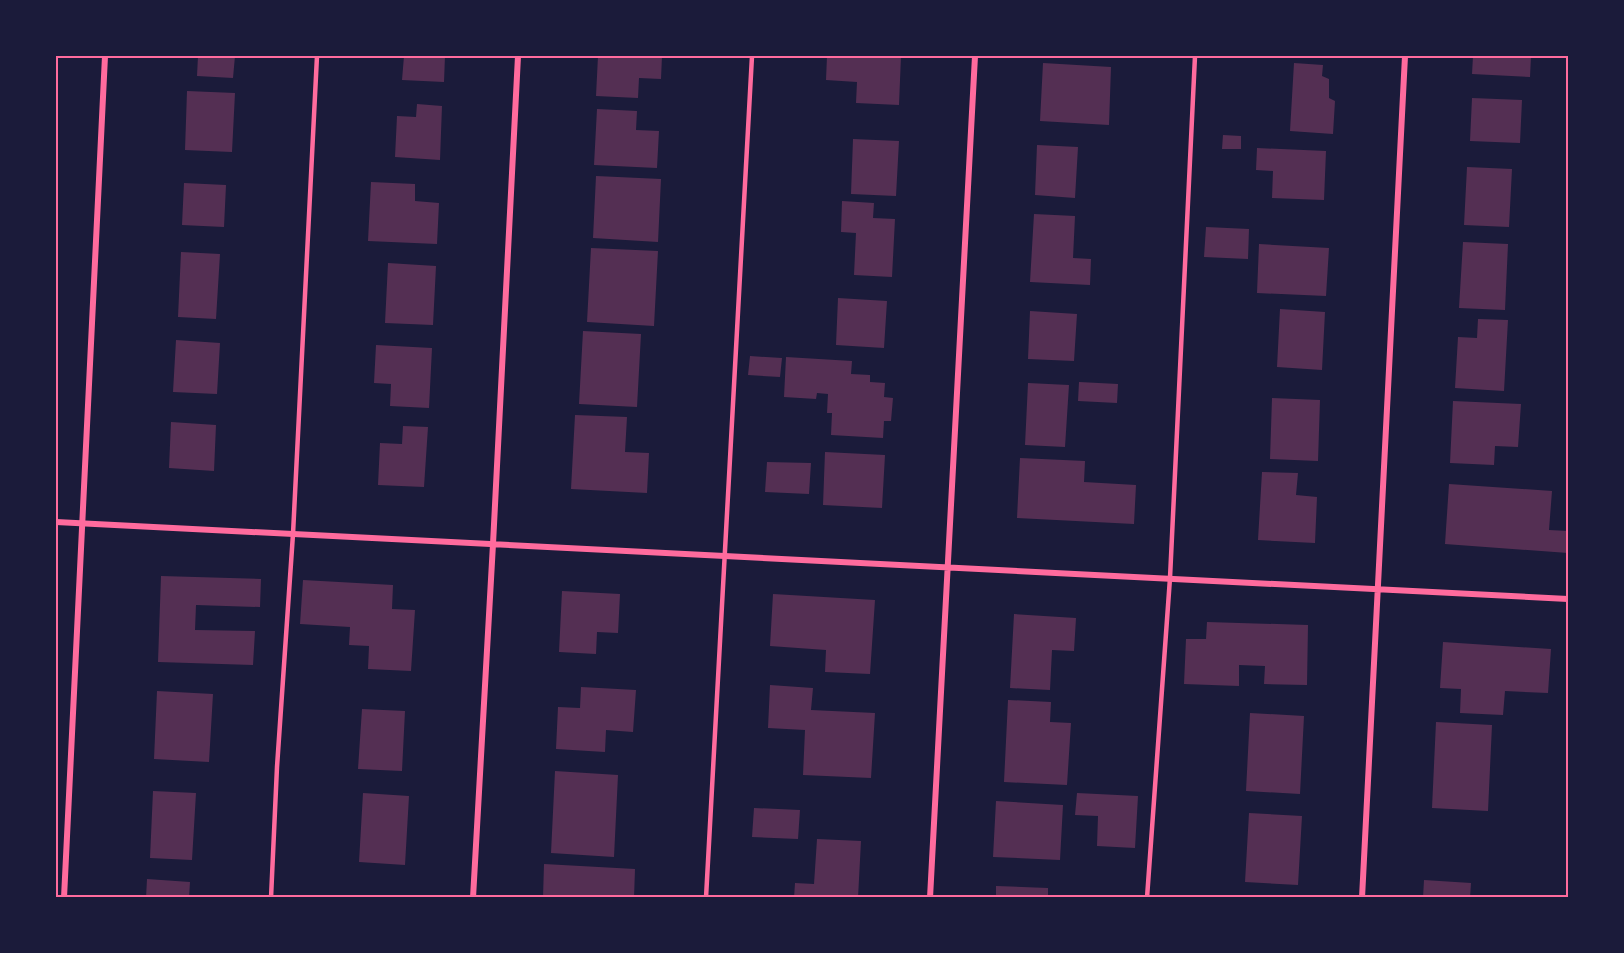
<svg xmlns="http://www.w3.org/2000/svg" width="1624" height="953" font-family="'Open Sans',sans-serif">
<rect width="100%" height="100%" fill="#1b1b3a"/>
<path fill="#542f53" d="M198,56h37l-2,22 -36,-2z
M404,56h41l-1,26 -42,-2z
M598,56h64l-1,23 -22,-1 -1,20 -42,-2z
M827,56h74l-2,49 -43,-2 1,-21 -31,-2z
M1473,56h58l-1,21 -58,-3z
M1043,63l68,4 -2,58 -69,-4z
M1294,63l29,2 -1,11 7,3v19l6,3 -2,33 -43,-3z
M187,91l48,2 -3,59 -47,-2z
M1472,98l50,2 -2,43 -50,-2z
M417,104l25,2 -2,54 -45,-3 2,-41 19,1z
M597,109l40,2 -1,19 23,1 -2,37 -63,-3z
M1223,135l18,1v13h-19z
M853,139l46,2 -3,55 -45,-2z
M1037,145l41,2 -3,51 -40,-3z
M1257,148l69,3 -2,49 -52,-2 1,-27 -17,-1z
M1467,167l45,2 -3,58 -45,-2z
M596,176l65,3 -3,63 -65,-4z
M371,182l44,2v17l24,2 -2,41 -69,-3z
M184,183l42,2 -2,42 -42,-2z
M842,201l32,2 -1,15 22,1 -3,58 -38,-2 2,-42 -15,-1z
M1034,214l41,2 -2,42 18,1 -1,26 -60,-3z
M1206,227l43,2 -1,30 -44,-2z
M1463,242l45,2 -3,66 -46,-2z
M1259,244l70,4 -3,48 -69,-3z
M591,248l67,3 -4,75 -67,-4z
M181,252l39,2 -4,65 -38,-2z
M388,263l48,3 -3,59 -48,-2z
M838,298l49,3 -3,47 -48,-3z
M1280,309l45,3 -3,58 -45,-3z
M1030,311l47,3 -3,47 -46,-2z
M1478,319l30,1 -4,71 -49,-3 3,-51 19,1z
M583,331l58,3 -4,73 -58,-3z
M176,340l44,3 -3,51 -44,-2z
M376,345l56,3 -3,60 -39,-2 1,-22 -17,-1z
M750,356l32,2 -2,19 -32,-2z
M786,357l66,4 -1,13 19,1v7l15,1 -1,14 9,1 -2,23h-7l-1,17 -52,-3 1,-22h-5l1,-19 -11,-1 -1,6 -32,-2z
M1079,382l39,2 -1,19 -39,-2z
M1028,383l41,2 -4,62 -40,-2z
M1272,398l48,2 -2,61 -48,-2z
M1453,401l68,3 -3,43 -23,-1 -1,19 -44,-2z
M575,415l52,2 -2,35 24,1 -2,40 -76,-4z
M171,422l45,3 -2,46 -45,-3z
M403,426l25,1 -4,60 -46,-2 2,-42 22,1z
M825,452l60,3 -3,53 -59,-3z
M1020,458l65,3 -1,21 52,3 -2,39 -117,-6z
M767,462l44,1 -2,31 -44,-2z
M1262,472l36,1 -2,22 21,2 -2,46 -57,-3z
M1449,484l103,7 -3,39 19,1v22l-123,-9z
M161,576l100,3 -1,28 -64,-2 -1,25 60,1 -2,34 -95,-3z
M303,580l90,5 -1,24 23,1 -4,61 -43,-2 1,-23 -20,-1 1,-18 -50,-3z
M562,591l58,3 -2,39 -21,-1 -1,22 -37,-2z
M773,594l102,6 -5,74 -45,-2 1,-22 -56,-4z
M1014,614l62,4 -2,33 -22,-1 -2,40 -40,-2z
M1207,622l101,3 -1,60 -43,-1 1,-18 -26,-1v21l-55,-2 2,-45h20z
M1443,642l108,7 -3,44 -43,-2 -2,24 -43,-2 1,-24 -21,-1z
M770,685l43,3 -2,22 64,3 -4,65 -68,-3 2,-45 -37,-2z
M581,687l55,3 -3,42 -27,-2 -1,22 -49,-3 2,-42 22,1z
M157,691l56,3 -4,68 -55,-3z
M1008,700l43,2 -1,20 21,1 -4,62 -63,-3z
M362,709l43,2 -3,60 -44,-2z
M1250,713l54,3 -4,78 -54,-3z
M1436,722l56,3 -4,86 -56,-3z
M555,771l63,4 -4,82 -63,-4z
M153,791l43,2 -4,67 -42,-2z
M363,793l46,3 -4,69 -46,-3z
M1077,793l61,3 -3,52 -38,-2 1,-30 -23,-1z
M996,801l67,4 -3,55 -67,-3z
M754,808l46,2 -2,29 -46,-2z
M1249,813l53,3 -4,69 -53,-3z
M817,839l44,2 -3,57h-64l1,-15 19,1z
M544,864l91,5 -1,29h-91z
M147,879l43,3 -1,16h-43z
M1424,880l47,3 -1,15h-47z
M996,886l52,2v10h-52z"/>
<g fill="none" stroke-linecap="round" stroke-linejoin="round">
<path stroke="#ff6b9d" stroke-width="4.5" d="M271,898l6,-131 16,-233 24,-478
M706,898l46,-842
M1147,898l23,-320 25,-522"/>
<path stroke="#ff6b9d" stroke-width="6" d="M56,522l1512,77
M64,898l41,-842
M473,898l20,-354 25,-488
M930,898l45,-842
M1362,898l43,-842"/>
</g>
<rect width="1624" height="953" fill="none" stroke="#1b1b3a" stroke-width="114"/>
<rect x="57" y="57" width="1510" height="839" fill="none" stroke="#ff6b9d" stroke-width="2"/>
</svg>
